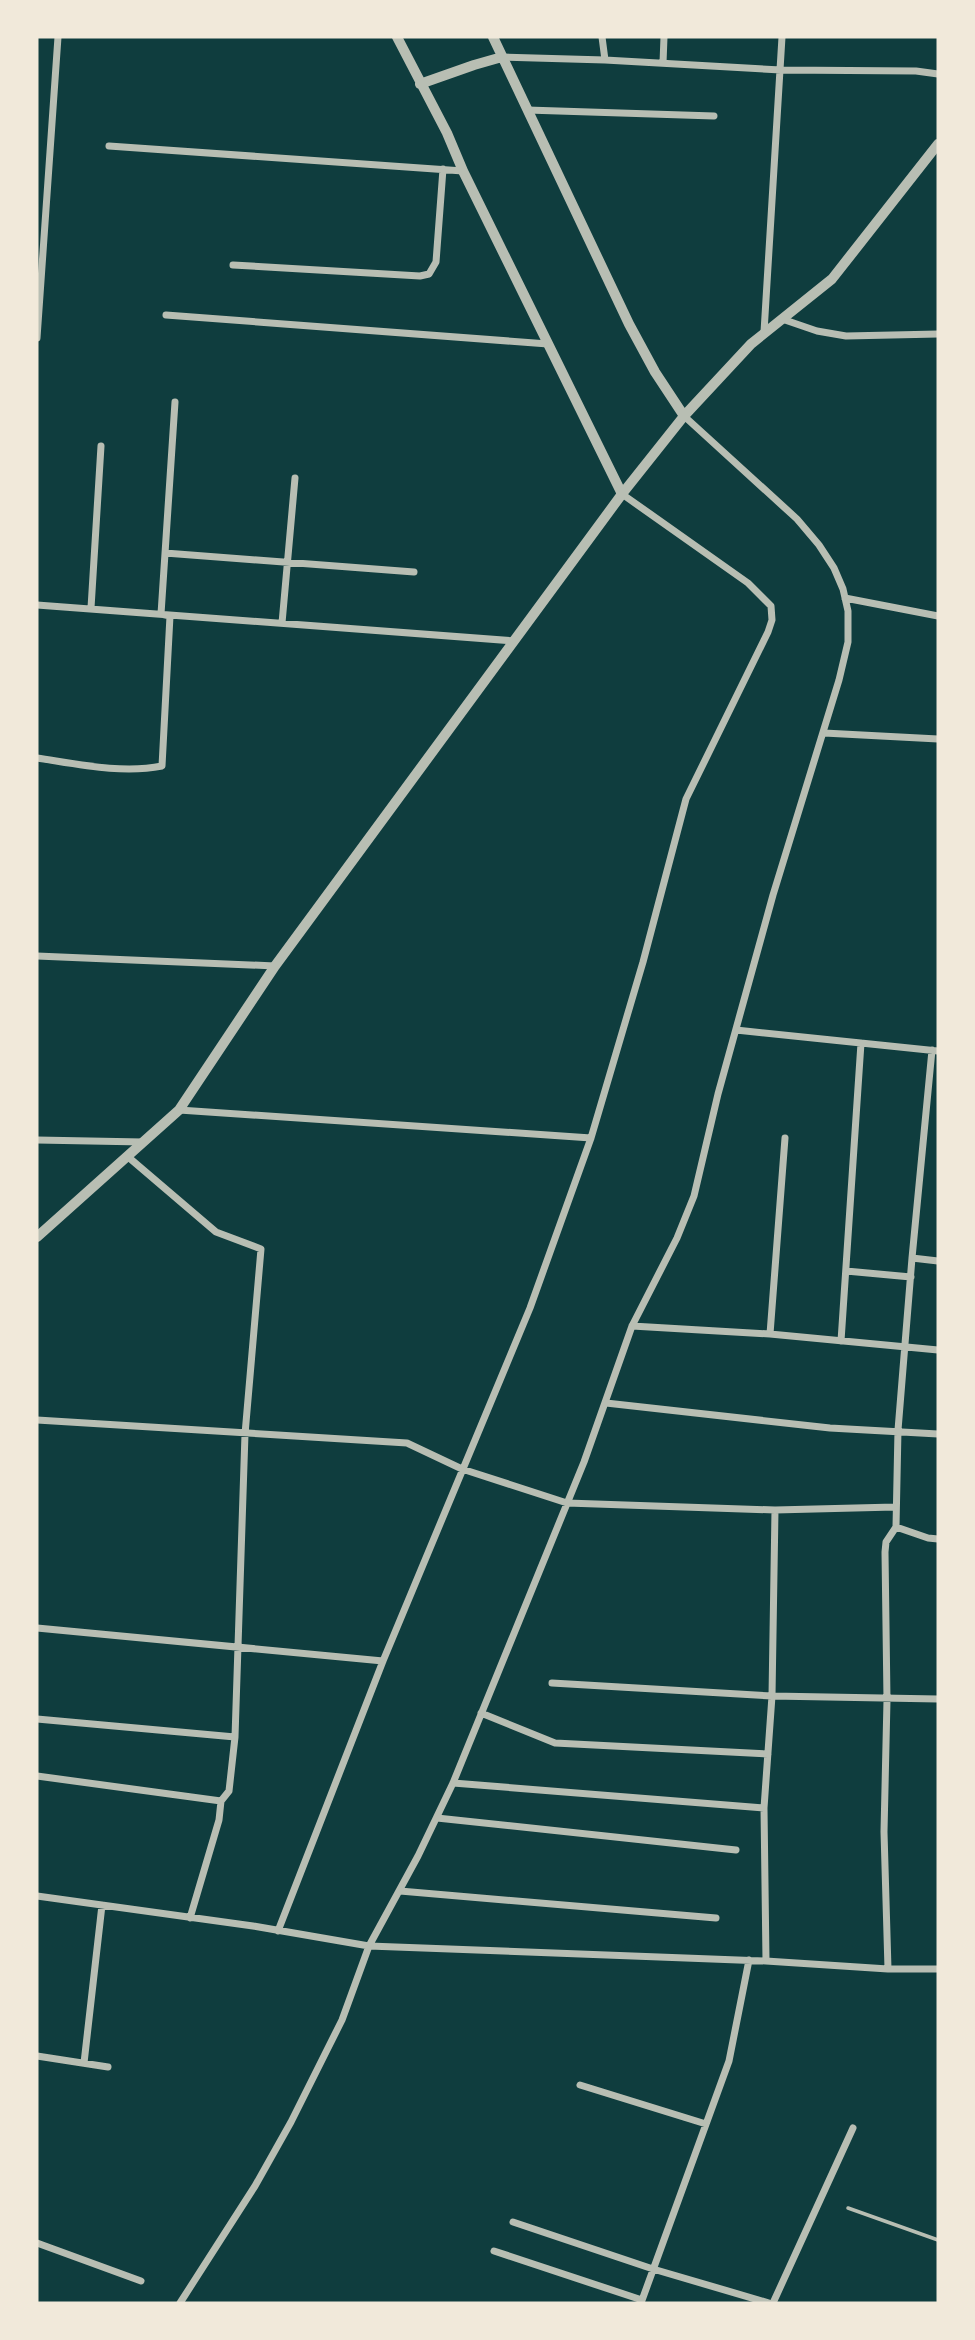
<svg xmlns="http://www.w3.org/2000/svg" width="975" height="2340" font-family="'Sofia Sans Condensed',sans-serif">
<rect width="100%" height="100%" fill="#0f3d3e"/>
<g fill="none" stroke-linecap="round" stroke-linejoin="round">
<path stroke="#b8beb3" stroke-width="3.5" d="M848,2208l90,32"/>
<path stroke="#b8beb3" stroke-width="7" d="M602,37l3,23
M502,57l103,3 176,10 135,1 22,3
M663,63l1,-26
M527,110l187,6
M109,146l354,25
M233,265l187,11 9,-2 7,-12 7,-93
M166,315l382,29
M782,319l35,12 29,5 92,-2
M764,332l18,-295
M37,338l21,-301
M165,553l249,19
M845,598l93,18
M37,605l478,36
M91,608l10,-162
M282,623l13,-145
M824,733l114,6
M37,758c40,6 85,16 125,8l8,-150 -9,-2 14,-212
M37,956l238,10
M736,1030l202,21
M179,1110l412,28
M37,1140l106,2
M127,1156l89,76 45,17 -16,185 -10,303 -6,54 -8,10 -2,19 -29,98
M912,1258l26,3
M846,1271l65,6
M632,1326l138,8 168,16
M770,1334l15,-196
M841,1341l20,-298
M606,1403l224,25 108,6
M37,1420l370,23 55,26 105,34 208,7 120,-3
M896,1527l32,11 10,1
M37,1628l346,33
M552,1683l220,13 166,3
M481,1713l74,30 213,11
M37,1719l198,18
M37,1776l184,25
M453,1783l311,25
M437,1818l299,32
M400,1891l316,27
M37,1896l216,30 116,20 397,15 122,8 -4,-137 3,-132 -2,-148 1,-10 10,-15 2,-97 14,-172 20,-208
M278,1931l105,-270 147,-353 61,-170 52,-176 43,-163 82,-167 4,-12 -1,-14 -23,-23 -126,-89
M766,1961l-2,-153 8,-112 3,-186
M888,1969h50
M37,2056l71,11
M84,2063l18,-158
M580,2085l126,39
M513,2222l140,47 116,34
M37,2243l104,38
M494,2251l148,49
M180,2303l75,-117 36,-64 51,-102 27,-74 49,-90 35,-73 131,-321 48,-136 45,-88 17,-42 24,-102 55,-199 66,-215 9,-38v-31l-5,-22 -9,-21 -15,-23 -22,-26 -113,-103
M641,2303l88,-242 20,-101
M773,2303l80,-175"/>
<path stroke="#b8beb3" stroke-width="10" d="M397,37l50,96 16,38 159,323
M493,37l136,287 26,48 29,44
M420,84l54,-19 28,-8
M37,1237l142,-127 96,-144 347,-472 62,-78 67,-72 81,-65 106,-135"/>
</g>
<rect width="975" height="2340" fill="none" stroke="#f1e9da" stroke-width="77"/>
</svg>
